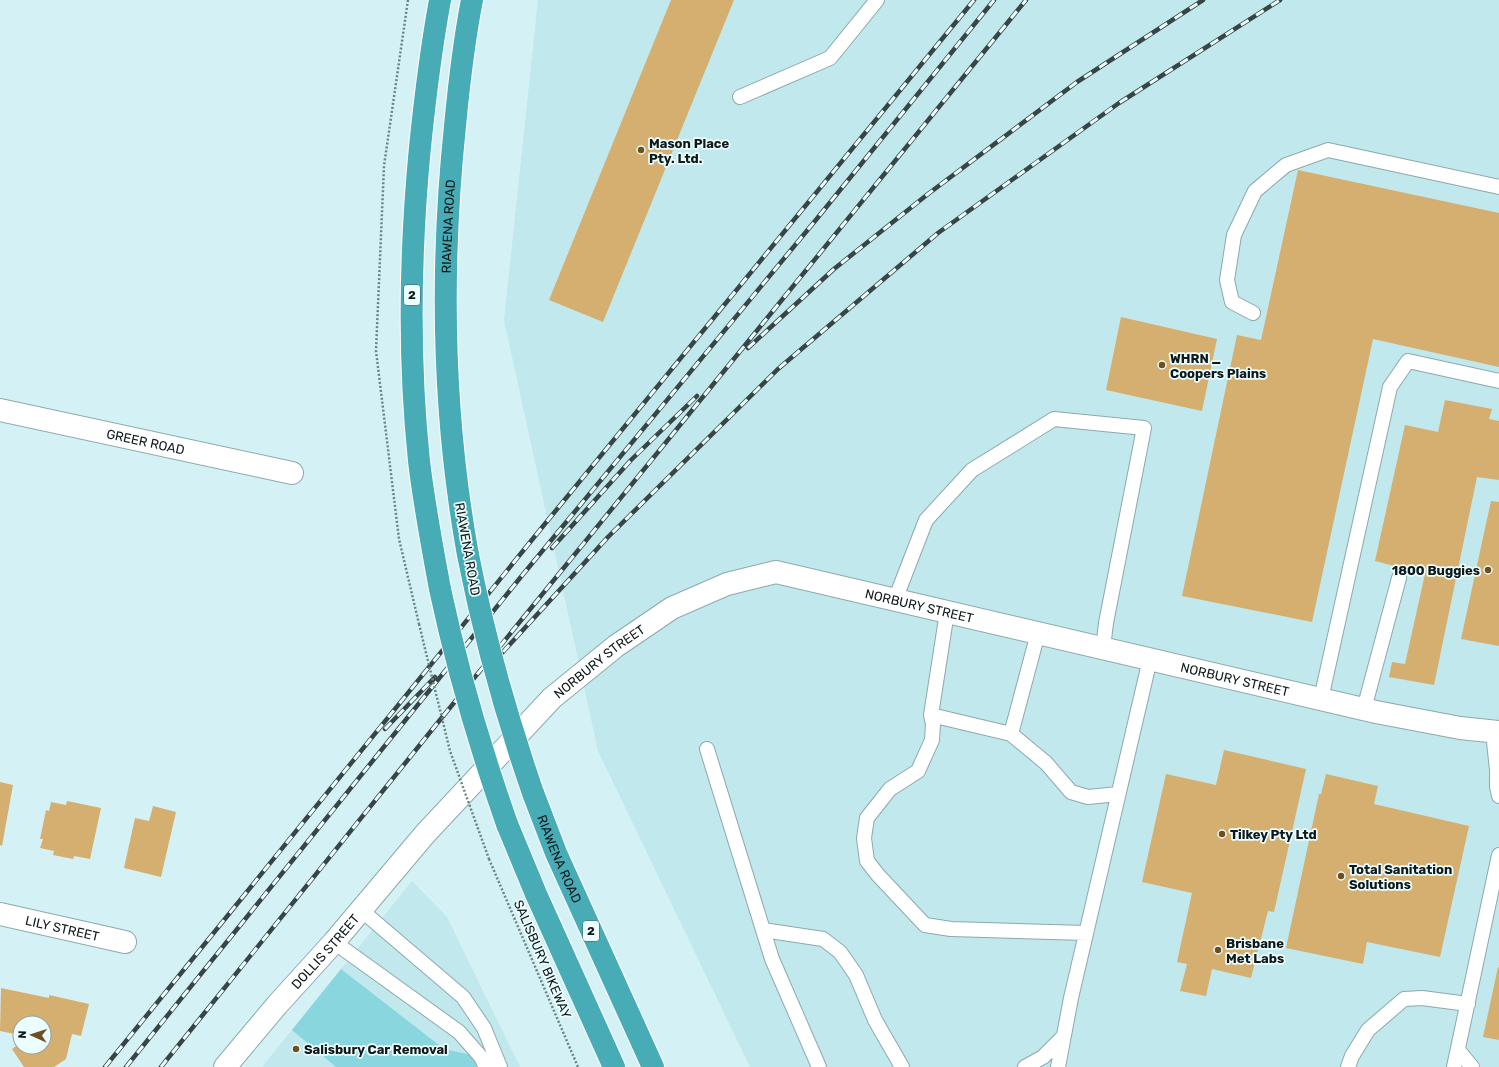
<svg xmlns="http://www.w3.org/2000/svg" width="1499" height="1067" font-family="Rubik,sans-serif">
<rect width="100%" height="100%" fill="#d4f2f5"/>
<path fill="#c1e8ec" d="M538,0h961v1067h-749l-152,-316 -94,-431z
M412,881l35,36 73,150h-258z"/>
<path fill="#8ad6de" d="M341,969l103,80 37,8v10h-145l-44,-37z"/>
<path fill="#d5af6f" d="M671,0h63l-131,322 -54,-22z
M1298,170l201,43v154l-126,-28 -61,283 -130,-26 55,-261 24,5z
M1121,317l96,22 -15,72 -96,-21z
M1445,400l47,9 -3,10 10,2v59l-22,-3 -43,208 -45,-8 3,-15 13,2 20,-90 -50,-13 30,-136 33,7z
M1491,501l8,1v144l-38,-7z
M1224,750l82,19 -32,143 -6,-1 -17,67 -39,-9 -6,27 -26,-5 7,-27 -10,-2 15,-69 -50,-11 24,-108 50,11z
M1326,774l52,12 -4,18 95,22 -29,131 -73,-15 -4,22 -77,-16 33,-154h2z
M0,782l13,3 -11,61 -2,-1z
M67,801l34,7 -11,51 -16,-3 -1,3 -20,-4 1,-4 -14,-3 3,-9h-3l6,-29 3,1 2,-9 15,3z
M153,806l23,6 -15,65 -37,-9 11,-50 14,3z
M1498,967h1v73l-16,-3z
M1,988l48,10v-3l40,9 -8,32 -9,-2 -6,25 -12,8h-30l-12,-18 8,-6v4h24v-24h-24v12l-20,-4z"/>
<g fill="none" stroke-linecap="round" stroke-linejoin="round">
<g stroke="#8da9ac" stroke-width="16">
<path id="lane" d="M740,97l90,-39 47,-58
M1253,313l-21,-11 -5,-22 7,-45 21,-44 31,-26 42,-15 171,37
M895,600l31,-80 46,-50 82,-51 90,9 -38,195 -3,25
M947,612l-16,103 2,9 -1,16 -14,31 -28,18 -23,29 -3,20 3,23 11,14 47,50 26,4 135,4
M1321,699l69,-312 18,-26 91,20
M1364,709l35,-131
M931,715l80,19 35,29 25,29 17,5 30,-3
M1493,732l4,38v17l2,9
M1011,734l27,-101
M707,749l65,210 47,108
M361,910l102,87 21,31 16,39
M763,930l60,9 17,13 16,23 19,45 27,47
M334,942l125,90 22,25 5,10
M1458,1050l14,17
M1025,1067l18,-10 21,-21
M1058,1067l13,-69 79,-339
M1348,1067l4,-11 16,-26 36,-31 18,-1 46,6
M1454,1067l45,-212"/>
</g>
<g stroke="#8da9ac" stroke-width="24">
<g id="street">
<path id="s1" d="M0,410l292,63"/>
<path id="s2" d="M0,914l125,28"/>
</g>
</g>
<g stroke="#8da9ac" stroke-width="24">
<g id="secondary">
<path id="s3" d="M225,1067l52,-62 57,-63 91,-108 127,-136 64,-52 56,-38 55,-24 49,-12 600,140 84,16 39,4"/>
</g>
</g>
<g stroke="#fff" stroke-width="24">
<g id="highway">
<path d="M440,0c-9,49 -15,98 -20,147 -10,104 -12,209 -1,314 5,43 13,85 21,128"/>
<path id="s4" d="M468,555c-26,-143 -28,-285 -13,-429 4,-42 9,-85 17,-126"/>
<path id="s5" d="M533,793l23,60 97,214"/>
<path d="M507,824l29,70 78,173"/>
</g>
</g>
<path stroke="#6f8385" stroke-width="2.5" stroke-dasharray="2 2" stroke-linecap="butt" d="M408,0l-24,166 -8,185 23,188 20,85
M489,859l89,208"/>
<use href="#lane" stroke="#fff" stroke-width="14"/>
<use href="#street" stroke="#fff" stroke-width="22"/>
<use href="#secondary" stroke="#fff" stroke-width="22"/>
<use href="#highway" stroke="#47acb6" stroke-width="22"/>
<g stroke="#374547" stroke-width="4.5">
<path id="rail" d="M748,348l86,-79 94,-75 149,-112 126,-82
M552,548l79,-88 66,-64
M491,665l117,-128 170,-168 160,-136 181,-130 161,-103
M385,729l50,-52
M105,1067l439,-542 430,-525
M126,1067l394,-489 295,-357 179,-221
M161,1067l270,-336 595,-731"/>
</g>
<use href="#rail" stroke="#ebfdfe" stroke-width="3" stroke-dasharray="9" stroke-linecap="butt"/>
<g stroke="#fff" stroke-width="24" stroke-linecap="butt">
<path id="highway-bridge" d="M468,555c16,81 38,160 65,238
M440,589c17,80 40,158 67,235"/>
</g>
<path stroke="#6f8385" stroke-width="2.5" stroke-dasharray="2 2" stroke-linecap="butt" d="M419,624l31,127 39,108"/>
<use href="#highway-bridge" stroke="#47acb6" stroke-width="22"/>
</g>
<g fill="#6b5122" stroke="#ebfdfe" stroke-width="1.5">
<circle cx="641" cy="150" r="4"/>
<circle cx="1162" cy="365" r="4"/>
<circle cx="1488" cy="570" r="4"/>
<circle cx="1222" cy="834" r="4"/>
<circle cx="1341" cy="876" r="4"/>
<circle cx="1218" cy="950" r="4"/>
<circle cx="296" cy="1049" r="4"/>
</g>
<g text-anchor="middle" stroke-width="3.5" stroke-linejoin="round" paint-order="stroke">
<g fill="#ebfdfe" stroke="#515d5e" stroke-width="1">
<rect x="404" y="285" width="16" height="20" rx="3"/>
<rect x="583" y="921" width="16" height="20" rx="3"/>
</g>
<g font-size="12" font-weight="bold" fill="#0f191a">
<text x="412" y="299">2</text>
<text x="591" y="935">2</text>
</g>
<g font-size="13" font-weight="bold" fill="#0f191a" stroke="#ebfdfe" text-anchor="start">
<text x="649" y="148">Mason Place<tspan x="649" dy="15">Pty. Ltd.</tspan></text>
<text x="1170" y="363">WHRN _<tspan x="1170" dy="15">Coopers Plains</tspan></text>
<text x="1480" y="575" text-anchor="end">1800 Buggies</text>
<text x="1230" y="839">Tilkey Pty Ltd</text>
<text x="1349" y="874">Total Sanitation<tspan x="1349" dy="15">Solutions</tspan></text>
<text x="1226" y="948">Brisbane<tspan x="1226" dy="15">Met Labs</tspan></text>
<text x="304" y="1054">Salisbury Car Removal</text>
</g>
<g font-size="13" fill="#0f191a" stroke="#ebfdfe">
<text dy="5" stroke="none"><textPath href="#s4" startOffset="330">RIAWENA ROAD</textPath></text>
<text dy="5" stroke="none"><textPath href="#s1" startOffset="149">GREER ROAD</textPath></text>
<text transform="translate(468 549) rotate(80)" y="5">RIAWENA ROAD</text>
<text dy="5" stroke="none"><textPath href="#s3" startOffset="901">NORBURY STREET</textPath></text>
<text dy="5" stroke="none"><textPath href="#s3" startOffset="553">NORBURY STREET</textPath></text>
<text dy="5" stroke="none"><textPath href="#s3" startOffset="1225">NORBURY STREET</textPath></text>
<text dy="5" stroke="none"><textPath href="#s5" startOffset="71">RIAWENA ROAD</textPath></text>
<text dy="5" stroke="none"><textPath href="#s2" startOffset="64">LILY STREET</textPath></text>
<text dy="5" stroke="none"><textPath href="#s3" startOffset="153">DOLLIS STREET</textPath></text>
<text transform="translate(543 959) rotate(67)" y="5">SALISBURY BIKEWAY</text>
</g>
</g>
<g transform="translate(32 1035) rotate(273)"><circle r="19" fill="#ebfdfe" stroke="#93a2a3"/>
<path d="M0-3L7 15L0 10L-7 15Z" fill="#6b5122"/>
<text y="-6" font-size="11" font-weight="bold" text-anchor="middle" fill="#0f191a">N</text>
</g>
</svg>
